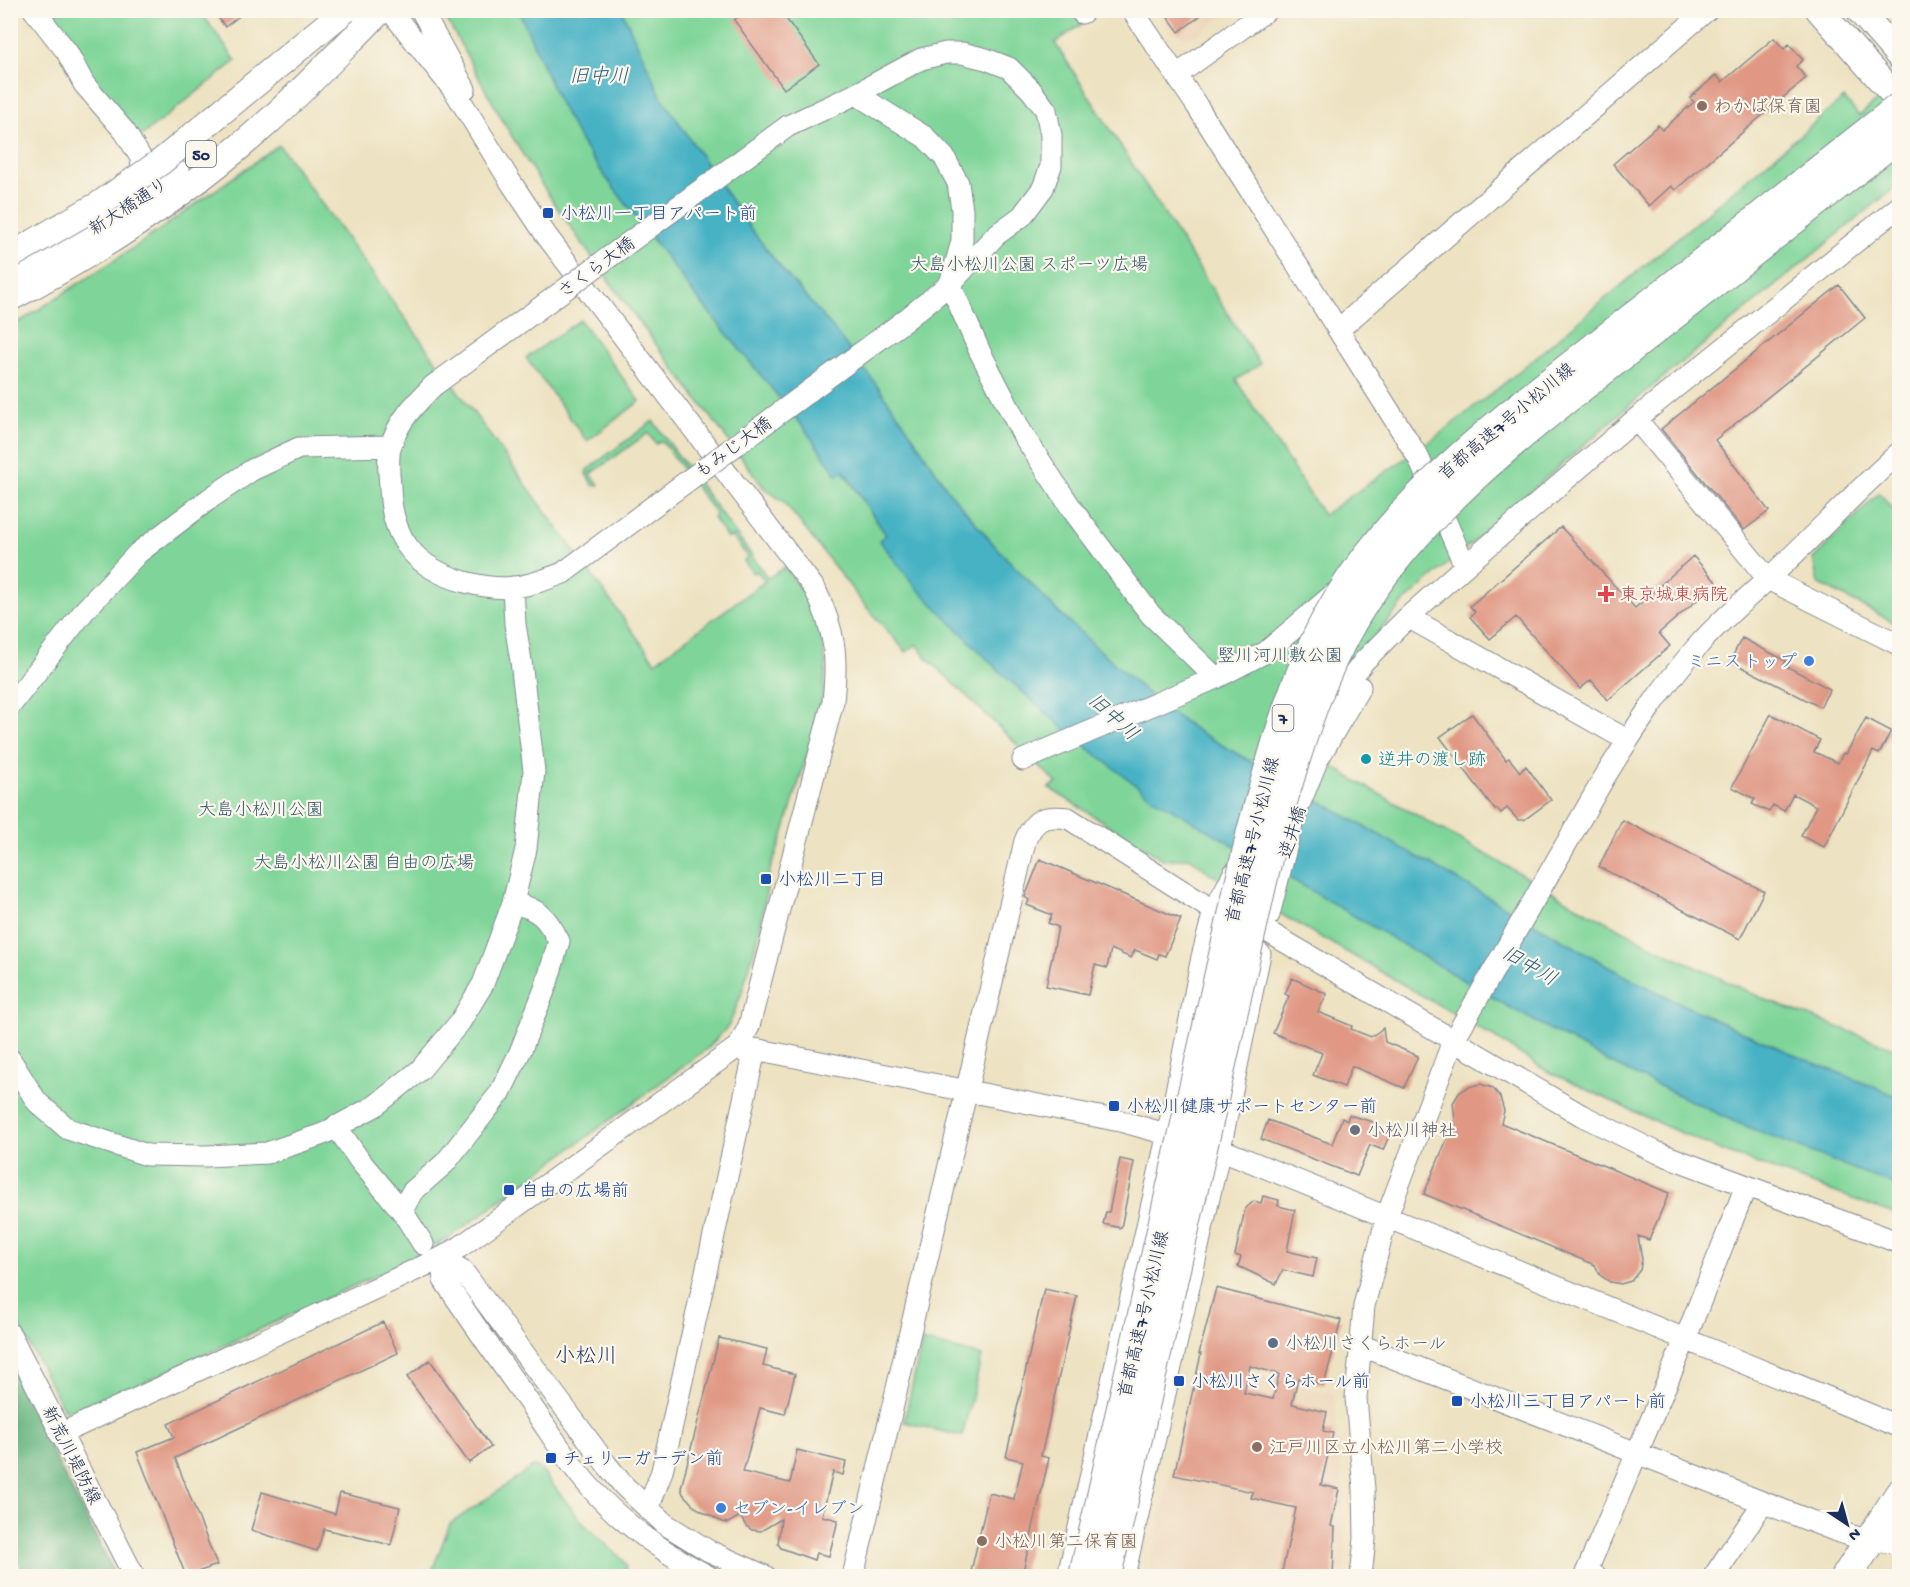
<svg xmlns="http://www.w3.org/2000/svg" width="1910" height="1587" font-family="'Gochi Hand','Klee One',sans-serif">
<rect width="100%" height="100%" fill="#fbf7ec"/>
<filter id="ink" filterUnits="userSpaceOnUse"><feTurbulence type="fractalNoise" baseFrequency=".0167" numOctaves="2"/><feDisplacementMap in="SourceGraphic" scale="12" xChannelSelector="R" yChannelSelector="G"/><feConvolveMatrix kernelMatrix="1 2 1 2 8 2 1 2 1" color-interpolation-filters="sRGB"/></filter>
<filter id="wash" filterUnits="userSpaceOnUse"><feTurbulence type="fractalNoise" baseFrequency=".008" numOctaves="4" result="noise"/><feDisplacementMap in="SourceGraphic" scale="24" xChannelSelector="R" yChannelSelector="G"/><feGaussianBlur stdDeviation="1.35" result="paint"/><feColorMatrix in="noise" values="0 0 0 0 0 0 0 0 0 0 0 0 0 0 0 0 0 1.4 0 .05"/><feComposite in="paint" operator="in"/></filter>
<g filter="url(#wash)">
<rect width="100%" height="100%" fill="#ede2c1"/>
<path fill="#edd7bb" d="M1156,11h75l-37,26 -22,-4z
M1194,1361l140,33 10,107 2,49 -2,26h-196z"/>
<path fill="#7fd599" stroke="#4d827c" stroke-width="1.5" d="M45,11h155l36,50 -97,77 -41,-51z
M442,11h77l39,89 23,42 23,33 91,120 110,134 32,46 6,-4 43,64 -6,5 78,88 41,43 78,69 385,239 149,84 122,58 166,66v29l-179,-66 -57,-25 -118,-55 -51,-33 -283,-163 -20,-16 -27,2 -115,-72 8,-5 -131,-126 -9,-13 -11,8 -43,-49 -79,-101 -19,-13c-71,-95 -144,-188 -211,-286 -42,-61 -76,-128 -112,-192z
M622,11h478l-45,32 205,321 -24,16 87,135 109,-75 79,-62 333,-280 15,18 40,-34v102l-268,220 -227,198 -45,53 -58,91 50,32 219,124 80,43 116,55 133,50v47l-95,-38 -91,-40 -82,-40 -432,-247 -39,-27 -101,-92 -64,-67 -45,-53 -48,-73 -71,-94 -46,-53 -38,-49 -48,-71 -38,-57z
M279,145l376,517 110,-81 -8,-10 -4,2 -9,-12 4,-4 -16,-21 -4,3 -15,-21 3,-4 -54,-73 -6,3 -8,-11 -57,41 8,11 -2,1 -4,-1 -7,-11 1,-4 66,-49 115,157 17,-11 21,29 13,28 7,41 -4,39 -40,135 -12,30 -11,65 -18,61 -12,30 -21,23 -259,190 -50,27 -306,141 -29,4 -53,-100v-986l10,-3 114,-74z
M580,320l60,81 -53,40 -61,-83z
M1879,493l20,23v109l-81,-42 -5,-24z
M922,1341l60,15 -20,80 -58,-14z
M533,1467l6,1 45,56 39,36 3,6 -2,10h-194l20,-52z"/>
<path fill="#67b681" stroke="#417270" stroke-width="1.5" d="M10,1366l32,66 74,144h-91l-14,-31z"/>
<path fill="#46b2c4" stroke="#307091" stroke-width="1.5" d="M519,11h103l39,85 38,57 48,71 38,49 46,53 42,54 29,40 48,73 45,53 64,67 101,92 39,27 432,247 82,40 91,40 95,38v90l-166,-66 -122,-58 -102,-56 -356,-209 -76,-58 -78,-69 -85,-86 -35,-45 7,-5 -42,-64 -7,4 -32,-46 -110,-134 -91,-120 -23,-33 -23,-42z"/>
<g id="blocks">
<path fill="#e09884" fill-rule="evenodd" d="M213,10h34l-22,17z
M747,10h33l39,54 -35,25 -50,-69z
M1163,10h45l-29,22z
M1774,38l10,11 5,-5 14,16 -7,6 10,12 -131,112 -4,-4 -22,20 -36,-42 45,-39 4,5 32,-28 -4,-4 26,-23 6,7z
M1839,285l26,33 -150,122 54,71 -25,19 -83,-101z
M1561,527l74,81 58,-52 24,27 -58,50 11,13 -62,54 -17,-20 -11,9 -64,-72 -26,22 -20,-22 5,-5 -5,-6z
M1742,638l44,23 -2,4 46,24 -10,18 -90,-46z
M1472,714l34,46 3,-2 11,14 6,-6 25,34 -27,20h-6l-11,-12 -6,5 -4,-4 -2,1 -55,-73z
M1771,714l49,26 -6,12 24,11 5,-10 3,1 20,-36 25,13 -12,23 -6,-3 -49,96 -23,-11 15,-30 -23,-12 -9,17 -11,-6 -4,7 -17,-8 3,-5 -23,-12z
M1622,820l142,71 -24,48 -141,-72z
M1040,859l141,60 -16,37 -6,-2 -2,5 -22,-9 -4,8 -20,-9 -4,19 -12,-3 -7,30 -42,-9 12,-59 -10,-4 4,-8 -25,-10 2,-5 -4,-3z
M1292,978l35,16 -9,18 34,14 -1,3 20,8 12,-9 2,14 33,14 -14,32 -52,-22 -8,21 -31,-12 9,-22 -49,-20 16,-37 -4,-2z
M1480,1084l13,4 7,9 4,14 -3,12 168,70 -20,47 -11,-4 4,23 -2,11 -9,11 -10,3 -11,-2 -10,-7 -5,-10 -171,-71 31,-74 -2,-17 6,-10 9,-6z
M1349,1115l28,8 -3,7 15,6 -6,14 -13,-5 -13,31 -96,-37 7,-19 64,24 10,-26 5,3z
M1120,1159l14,3 -13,66 -18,-4 3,-12h3z
M1263,1196l16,4 -1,6 17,4 -8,41 30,7 -4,19 -30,-7 -7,14 -38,-18 3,-9 -6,-2 10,-46 9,-8 7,2z
M1216,1288l125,32 -17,65 -26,-7 -6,26 35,8 -4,19 10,2 -12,52 18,4 -8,37 4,1 -2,49h-52l15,-68 -45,-10 2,-6 -79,-17 27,-121h-2zM1250,1366l29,8 -6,25 -29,-6z
M1044,1289l33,7 -36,160 8,2 -27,118h-52l19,-83 25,6 9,-38 -17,-4z
M383,1322l15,31 -223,105 42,107 -31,11 -49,-124 37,-15 -6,-13z
M719,1338l48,11 -4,17 32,8 -10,40 -25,-6 -17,64 47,11 7,-33 49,12 -3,13 -10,-3 -11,44 16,4 -9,36 -13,-3 -2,7 -33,-12 -3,-4 3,-25 -20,12 -9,-1 -6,-4 -6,-10 -12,7 -6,-1 -27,-15 -12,-13 -2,-6z
M430,1360l61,87 -22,16 -62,-86z
M262,1492l73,22 5,-21 60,14 -9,38 -67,-16 -7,22 -66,-21z"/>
</g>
</g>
<g filter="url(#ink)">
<use href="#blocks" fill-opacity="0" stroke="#848890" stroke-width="1.5"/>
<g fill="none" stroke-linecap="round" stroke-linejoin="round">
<g stroke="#848890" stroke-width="23">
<path id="minor" d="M34,10l33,42 17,32 41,48 16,26 2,21 -7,6
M421,10l44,79
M1080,10l2,3 3,-3
M1132,10l65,96 208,330 14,23 46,107
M1177,75l90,-65
M856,94l69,43 19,20 14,26 4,27v31l-12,43 -46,37
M788,126l68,-32 65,-35 25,-6h16l24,6 23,9 22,22 15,20 5,25v31l-8,22 -21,28 -26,19 -46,49 30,68 43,83 51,77 77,103 65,63
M1339,329l368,-319
M433,386c-18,18 -34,34 -42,59 -4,11 -2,29 -1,41 1,53 25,82 75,96 15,4 34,7 50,5 17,-2 32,-8 48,-14
M1636,419l132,160 132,66
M1408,617l219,123
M10,706l75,-96 53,-57 71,-54 43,-29 47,-22 91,-2
M1311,732l53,-71 44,-44 57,-51 171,-147 264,-213
M1023,760l193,-82 50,-26 69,-59
M1269,915l24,-95 24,-59 43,-74
M1265,930l316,185 75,37 244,91
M739,1046l381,75 100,28 680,278
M10,1059l27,43 31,27 79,26 59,1 61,-3 56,-19 52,-28 45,-36 40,-48 23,-38 30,-81 13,-54 8,-78 -13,-110 -6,-37 -2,-37
M336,1126l24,35 42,50
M423,1244l-21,-33 10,-19 33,-29 55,-70 20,-41 26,-66 13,-45c-12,-23 -19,-32 -46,-38
M441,1258l21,12 145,195 17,21 41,38 44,27 56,25
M441,1258l3,22c28,42 57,83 86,124 19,27 37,57 59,82 33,38 75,67 119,90
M10,1334l124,242
M1360,1345l479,187 31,9 30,2
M60,1434l381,-176 19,-11 279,-201 10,-20 84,-325c5,-46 2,-70 -18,-112l-269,-354 -36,-54 -54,-88 -66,-83
M648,1509l14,-38 91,-412 -14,-13
M853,1576l172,-735c10,-23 19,-26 43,-23l146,93
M1068,1576l100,-443 34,-176 12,-46 20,-38
M1124,1576l96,-427 40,-195
M1361,1576l4,-37 -1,-50 -8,-91 8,-92 23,-90 66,-175 151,-263c28,-45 57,-90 92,-130 22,-26 48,-47 72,-69 45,-42 86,-86 132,-127
M1596,1576l-10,-3 99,-233 61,-154
M1714,1576l49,-73"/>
</g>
<g stroke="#848890" stroke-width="28">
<path id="major" d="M1819,10l81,92
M1859,10l41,47
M10,277c58,-30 116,-63 167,-103
M10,298c92,-48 180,-106 257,-175 39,-35 76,-75 114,-113"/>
</g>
<g stroke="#848890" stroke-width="32">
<path id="highway" d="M1847,1576l53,-82"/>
</g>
<use href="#minor" stroke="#fff" stroke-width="21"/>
<use href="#major" stroke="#fff" stroke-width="26"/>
<use href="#highway" stroke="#fff" stroke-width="30"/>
<g stroke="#848890" stroke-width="23" stroke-linecap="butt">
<path id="minor-bridge" d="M433,386l355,-260
M563,573l341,-252"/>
</g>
<g stroke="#848890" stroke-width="28" stroke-linecap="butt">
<path id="major-bridge" d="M10,256l90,-52 62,-43 183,-151"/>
</g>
<g stroke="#848890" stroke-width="32" stroke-linecap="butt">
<path id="highway-bridge" d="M1084,1576l168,-745c22,-80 42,-158 85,-230 68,-112 178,-190 279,-270 95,-75 189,-149 284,-224
M1106,1576l167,-744c23,-76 41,-147 82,-216 67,-110 176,-190 276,-268 89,-71 179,-142 269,-213"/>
</g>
<use href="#minor-bridge" stroke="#fff" stroke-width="21"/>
<use href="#major-bridge" stroke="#fff" stroke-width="26"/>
<use href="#highway-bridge" stroke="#fff" stroke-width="30"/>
</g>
</g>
<g fill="#8d6e63" stroke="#fbf7ec" stroke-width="2">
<circle cx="1702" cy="106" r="6"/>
<circle cx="1257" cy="1447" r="6"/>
<circle cx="982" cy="1541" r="6"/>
</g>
<g fill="#1a4fb4" stroke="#fbf7ec" stroke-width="2">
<rect x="542" y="207" width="12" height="12" rx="3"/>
<rect x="760" y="873" width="12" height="12" rx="3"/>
<rect x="1108" y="1100" width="12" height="12" rx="3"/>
<rect x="503" y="1184" width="12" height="12" rx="3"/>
<rect x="1173" y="1375" width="12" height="12" rx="3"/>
<rect x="1451" y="1395" width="12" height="12" rx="3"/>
<rect x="545" y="1452" width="12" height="12" rx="3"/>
</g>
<path fill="#e0444e" stroke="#fbf7ec" stroke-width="2" d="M1603 585h6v6h6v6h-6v6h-6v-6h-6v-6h6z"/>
<g fill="#3f7fe0" stroke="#fbf7ec" stroke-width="2">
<circle cx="1809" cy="661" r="6"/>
<circle cx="721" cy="1508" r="6"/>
</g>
<circle fill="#0f9aa8" stroke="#fbf7ec" stroke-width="2" cx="1366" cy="759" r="6"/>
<circle fill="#6b7280" stroke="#fbf7ec" stroke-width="2" cx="1355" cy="1130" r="6"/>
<circle fill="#5c6f8a" stroke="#fbf7ec" stroke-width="2" cx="1273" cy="1343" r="6"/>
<g text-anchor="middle" stroke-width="4.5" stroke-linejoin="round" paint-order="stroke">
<g fill="#fbf7ec" stroke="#5e6b89" stroke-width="1.5">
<rect x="186" y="141" width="30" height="26" rx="4.5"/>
<rect x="1272.5" y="705" width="21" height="26" rx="4.5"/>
</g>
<g font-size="16" font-weight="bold" fill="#1b2f5e">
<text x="201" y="160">50</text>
<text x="1283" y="724">7</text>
</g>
<g font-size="18" fill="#785e54" stroke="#fbf7ec" text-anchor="start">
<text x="1714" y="112">わかば保育園</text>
<text x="1269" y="1453">江戸川区立小松川第二小学校</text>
<text x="994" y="1547">小松川第二保育園</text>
</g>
<g font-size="18" fill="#1b2f5e" stroke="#fbf7ec">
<text transform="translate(128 206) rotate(-33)" y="6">新大橋通り</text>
<text transform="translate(596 267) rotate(-36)" y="6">さくら大橋</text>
<text transform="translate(1506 421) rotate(-40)" y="6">首都高速7号小松川線</text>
<text transform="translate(733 447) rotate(-36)" y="6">もみじ大橋</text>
<text transform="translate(1292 832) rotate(-73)" y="6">逆井橋</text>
<text transform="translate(1252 840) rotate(-76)" y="6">首都高速7号小松川線</text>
<text transform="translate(1143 1314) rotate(-77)" y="6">首都高速7号小松川線</text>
<text transform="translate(72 1455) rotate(63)" y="6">新荒川堤防線</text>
</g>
<g font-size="18" fill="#164399" stroke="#fbf7ec" text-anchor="start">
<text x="560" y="219">小松川一丁目アパート前</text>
<text x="778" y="885">小松川二丁目</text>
<text x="1126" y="1112">小松川健康サポートセンター前</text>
<text x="521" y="1196">自由の広場前</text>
<text x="1191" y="1387">小松川さくらホール前</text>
<text x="1469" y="1407">小松川三丁目アパート前</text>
<text x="563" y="1464">チェリーガーデン前</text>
</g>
<g font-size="18" fill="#34586d" stroke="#fbf7ec">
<text x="1029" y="270">大島小松川公園 スポーツ広場</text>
<text x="1280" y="661">竪川河川敷公園</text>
<text x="261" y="815">大島小松川公園</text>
<text x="364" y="868">大島小松川公園 自由の広場</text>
</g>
<g font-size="18" fill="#be3a42" stroke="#fbf7ec" text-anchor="start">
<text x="1620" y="600">東京城東病院</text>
</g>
<g font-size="18" fill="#366cbe" stroke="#fbf7ec" text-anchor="end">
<text x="1797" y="667">ミニストップ</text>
<text x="733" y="1514" text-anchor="start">セブン-イレブン</text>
</g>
<g font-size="18" fill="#0d838f" stroke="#fbf7ec" text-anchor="start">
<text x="1378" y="765">逆井の渡し跡</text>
</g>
<g font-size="18" fill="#5b616d" stroke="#fbf7ec" text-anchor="start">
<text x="1367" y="1136">小松川神社</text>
</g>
<g font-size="18" fill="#4e5e75" stroke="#fbf7ec" text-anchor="start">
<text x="1285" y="1349">小松川さくらホール</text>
</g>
<g font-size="20" font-style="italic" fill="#2a5d82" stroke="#fbf7ec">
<text x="599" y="82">旧中川</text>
<text transform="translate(1114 716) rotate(42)" y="7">旧中川</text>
<text transform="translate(1530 965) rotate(30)" y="7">旧中川</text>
</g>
<g font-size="21" fill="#1b2f5e" stroke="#fbf7ec">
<text x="586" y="1362">小松川</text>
</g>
</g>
<rect width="1910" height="1587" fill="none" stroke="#fbf7ec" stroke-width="36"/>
<g transform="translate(1847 1524) rotate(144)" stroke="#fbf7ec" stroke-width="4.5" paint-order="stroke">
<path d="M0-4.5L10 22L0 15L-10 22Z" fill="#1b2f5e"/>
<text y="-9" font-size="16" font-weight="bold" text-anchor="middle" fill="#1b2f5e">N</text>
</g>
</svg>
